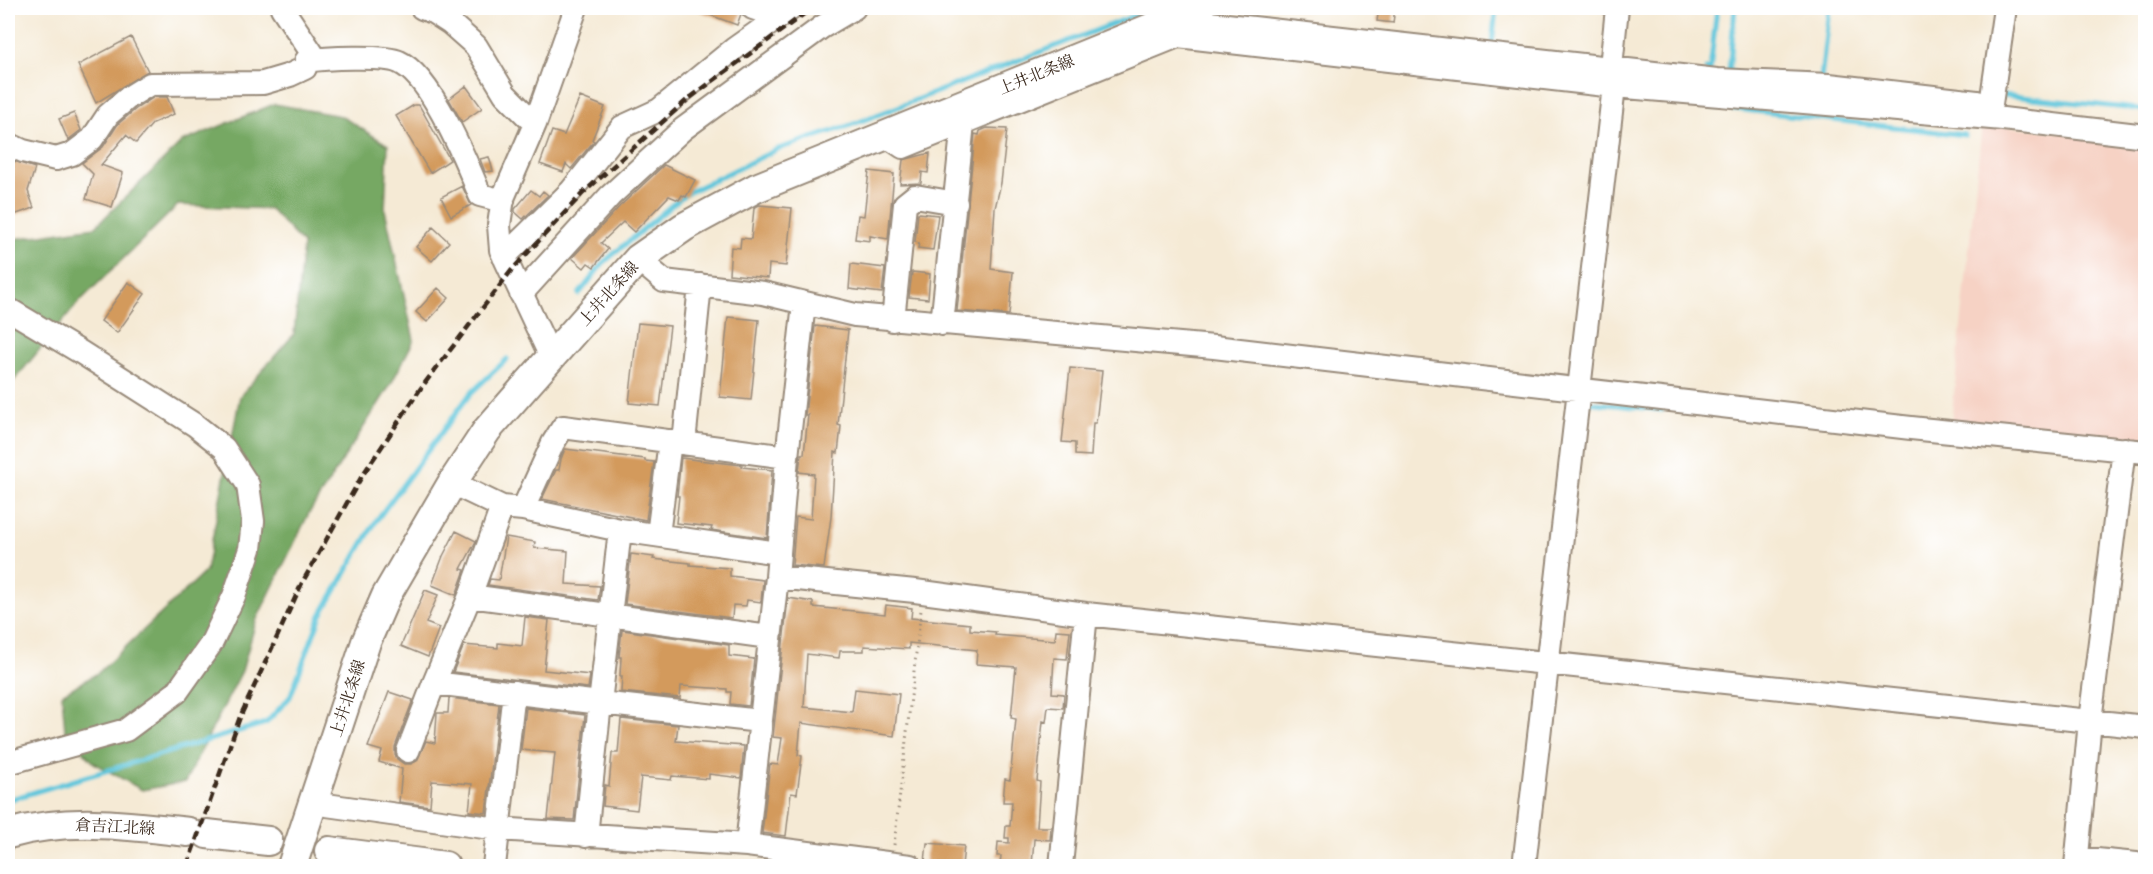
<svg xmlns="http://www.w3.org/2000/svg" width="2153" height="874" font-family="'Libre Caslon Text','Noto Serif JP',serif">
<rect width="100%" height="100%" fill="#fff"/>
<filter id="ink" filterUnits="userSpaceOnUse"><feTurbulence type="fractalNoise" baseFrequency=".0167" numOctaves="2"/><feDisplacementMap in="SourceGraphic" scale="12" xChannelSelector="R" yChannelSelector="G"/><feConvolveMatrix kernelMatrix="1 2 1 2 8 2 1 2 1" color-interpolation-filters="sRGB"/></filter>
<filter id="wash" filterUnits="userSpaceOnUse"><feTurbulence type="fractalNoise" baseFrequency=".008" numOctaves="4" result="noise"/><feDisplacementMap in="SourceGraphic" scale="24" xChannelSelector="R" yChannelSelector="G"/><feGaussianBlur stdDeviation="1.35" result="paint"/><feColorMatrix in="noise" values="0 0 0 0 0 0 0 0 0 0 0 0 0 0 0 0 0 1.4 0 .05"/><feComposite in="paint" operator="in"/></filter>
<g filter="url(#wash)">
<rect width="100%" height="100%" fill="#f5ead5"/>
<path fill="#f6d2c4" d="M1982,124l163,17v304l-194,-22z"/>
<path fill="#76a864" stroke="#586941" stroke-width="1.5" d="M274,104l67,12 47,29 -3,65 29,130 -23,44 -82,129 -53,108 -14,50 -57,111 -43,8 -48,-27 -29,-32 -3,-37 36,-21 108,-102 34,-175 54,-62 9,-90 -33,-35 -92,-4 -100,98 -70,85v-148l87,-13 87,-85z"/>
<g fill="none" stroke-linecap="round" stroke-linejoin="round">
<path stroke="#5fc6db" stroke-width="5" d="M1492,45l4,-37
M1706,69l4,1 7,-62
M1732,72h-3l6,-64
M1821,79l8,-71
M2002,95l144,15
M1672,102l293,33
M579,294l24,-31 82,-69 93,-45 73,-24 303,-117
M1586,402l76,8
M8,800l258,-77 24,-26 31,-82 55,-94 94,-127 37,-35"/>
</g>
<g id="blocks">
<path fill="#d39a5b" d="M694,8h46l1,6 -4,11 -43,-16z
M1379,8h16l-2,15 -16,-2z
M131,37l17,34 -52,32 -18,-38z
M466,86l16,22 -20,14 -13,-23z
M154,97h13l7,17 -21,9 -17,20 -10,-8 -25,30 22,8 -11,34 -26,-8 7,-25 -11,-11 21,-16 15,-23 19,-16z
M580,97l25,10 -13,33 2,1 -23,28 -5,-5 -3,8 -23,-8 12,-33 12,4z
M414,105h5l31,55 -20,13 -34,-57z
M74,113l7,17 -13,10 -9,-21z
M987,128l20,1 -6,54 -6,25 -4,61 22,3 -4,43 -52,-4 18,-177 4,1 1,-4z
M930,153l-2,20 -6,-1 -1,11 -21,1 3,-24z
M489,157l4,14 -8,1 -5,-13z
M8,159l27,9 -7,23 6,17 -26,9z
M664,165l31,15 -9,17 -4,-2 -3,5 -10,-4 -35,36 -11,-10 -22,21 7,6 -14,18 -6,-4 -4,5 -12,-10 48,-52z
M869,171l25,3 -6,65 -18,-3v5l-15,-2 3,-24 6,1z
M462,186l9,19 -20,11 -10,-19z
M531,190l8,6 4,-5 5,4 -25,24 -8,-7v-3z
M759,205l33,3 -6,58 -17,-2 -1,14 -39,-4 2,-27 9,1 1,-10 10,1 3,-31z
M918,213l20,2 -5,35 -15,-2 1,-5 -4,-1z
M433,227l16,15 -17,19 -16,-14z
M851,264l34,4 -3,25 -33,-4z
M912,272l18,2 -2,25 -19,-2z
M128,282l17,12 -28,39 -16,-12z
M438,288l11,10 -22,24 -11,-10z
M728,317l31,3 -8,80 -31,-3z
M638,323l32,3 -10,80 -31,-3z
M815,326l33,4 -10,95 3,1 -3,27 -3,-1 -4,65 -7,51 -32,-3 4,-48 15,2 3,-45 -15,-2 2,-18h3l4,-39h-3z
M1070,368l32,3 -6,52h-3l-2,33 -16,-1v-12l-13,-1z
M565,449l80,10v2l9,1 -8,58 -104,-21 14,-29h3l2,-11z
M681,458l61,7v2l30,3 -5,68 -56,-8 1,-3 -36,-4 3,-27h-2z
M456,531l20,10 -15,28 4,1 -9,25 -24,-10 11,-29z
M506,537l29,5 -1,6 34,3 -2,33 34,2 -2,14 -110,-15 2,-6 9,1z
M631,554l23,3 -1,2 37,4v2l40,3v8l33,4 -2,22 -14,-2 -1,6 -13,-1 -1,13 -107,-14z
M425,590l13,5 -12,28 13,5 -11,29 -27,-11z
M788,598l25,4v5l72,7 1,-9 26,3 -1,10 59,6v6l26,2 -1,3 60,5 1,-10 14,1 -3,28 -13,-1 -2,35 12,1 -1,14 -15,-1 -2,15 -3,-1 -6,60 3,1 -3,45h14l-1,13 -16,-1 -2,27 -32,-2 1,-8h-4l1,-14 11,1v-5h-4l1,-12h4l2,-24h-9l2,-23 5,1 6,-61 -5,-1 5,-51 -40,-3 1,-14 -68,-7v6l-45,-3v5h-24l-1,7 -32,-4 -3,53 48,5 3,-23 44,5 -5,42 -93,-13 -3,32 4,1 -5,38 -6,-1 -5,43 -24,-3 8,-69 8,1 4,-27 -9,-1z
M525,617l24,3 -5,50 46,5 -2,13 -135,-16 11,-27 34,3v-5l24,3z
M622,630l107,15v11l25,3 -5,47 -19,-2 1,-12h-4v-3l-46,-3 -1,12 -59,-6 1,-16h-2l1,-19h-2z
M389,692l24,8 -18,47v7l2,5 7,5h7l6,-3 9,-20 9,2 2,-30h11l1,-15 50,6 -13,109 -17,-2 3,-27 -40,-3 -2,25 -31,-4 3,-33 -23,-7 3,-11 -14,-4z
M526,708l59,7 -11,105 -26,-1 7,-66 -34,-3z
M621,719l57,6 -2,16 68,5 -3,32 -32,-4v5l-37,-3 -1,4 -30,-3 -4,33 -34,-4 2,-21 4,1 3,-33h6z
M927,843l37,3 -2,20 -37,-4z"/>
</g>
</g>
<g filter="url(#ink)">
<use href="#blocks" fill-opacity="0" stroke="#988a7a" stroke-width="1.5"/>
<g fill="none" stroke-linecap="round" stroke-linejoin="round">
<g stroke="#988a7a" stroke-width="26">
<path id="minor" d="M282,8l34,51
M422,8l11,4 17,11 26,23 29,48 30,30
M753,8l26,9
M1193,8l7,14 517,58 112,5 148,17
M1991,104l14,-96
M885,135l18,12 275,-111 436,50 389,33 143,17
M8,144l15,7 33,8 16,-5 20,-15 16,-24 21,-18 21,-13 113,-1 27,-8 15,-7 1,-7c18,-3 78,-6 93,1 32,14 68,101 81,133l23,6
M504,257l67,-66 51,-64 37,-17 75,-61 58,-41
M638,259l26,22 99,12 92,22 359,32 697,81 235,24
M521,294l89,-98 73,-67 139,-102 32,-19
M8,309l74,44 113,72 29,23 24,37 5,36 -3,28 -16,47 -23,48 -34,48 -51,38 -118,33
M893,320l12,-116 10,-8 41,7
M942,324l21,-201
M551,357l-50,-107 -2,-25 4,-27 32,-74 41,-116
M684,443l16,-158
M452,483l50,24 21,2 97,21 158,23
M502,507l-32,89 -36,87 166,20 20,-173
M523,509l30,-66 10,-16 224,30
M658,535l12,-94
M777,577l138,14 171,23 1060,113
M470,596l299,41
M408,751l26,-68
M312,803l186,26 249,16 163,21
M586,836l14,-133 160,18
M747,845l30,-268 10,-120 17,-154
M2077,858l69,7
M494,866l20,-174
M1061,866l25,-252
M1524,866l90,-780 -3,-19 6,-59
M2076,866l14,-145 34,-272"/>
</g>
<g stroke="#988a7a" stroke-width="32">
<path id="major" d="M8,834c60,-17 119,-9 180,-2
M207,834l61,7
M329,851l116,15
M292,866l74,-224 20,-46 66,-113 35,-53 151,-171 46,-32 72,-39 444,-180"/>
</g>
<path stroke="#988a7a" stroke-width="3" stroke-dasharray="1.5 4.5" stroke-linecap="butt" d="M894,845l27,-235"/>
<use href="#minor" stroke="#fff" stroke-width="22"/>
<use href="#major" stroke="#fff" stroke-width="28"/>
<path stroke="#3b2a1e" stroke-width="4.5" stroke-dasharray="9 4.5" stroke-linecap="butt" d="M187,866l53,-149 62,-134 60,-107 59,-88 90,-117 71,-77 105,-94 125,-92"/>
</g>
</g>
<g text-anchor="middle" stroke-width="4.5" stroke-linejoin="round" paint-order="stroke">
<g font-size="16" fill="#3b2a1e" stroke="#fff">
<text transform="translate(1036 74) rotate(-22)" y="6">上井北条線</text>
<text transform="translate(608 293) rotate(-48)" y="6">上井北条線</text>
<text transform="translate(347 698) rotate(-72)" y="6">上井北条線</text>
<text transform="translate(115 826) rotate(3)" y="6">倉吉江北線</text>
</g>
</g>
<rect width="2153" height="874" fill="none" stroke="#fff" stroke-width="30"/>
</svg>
